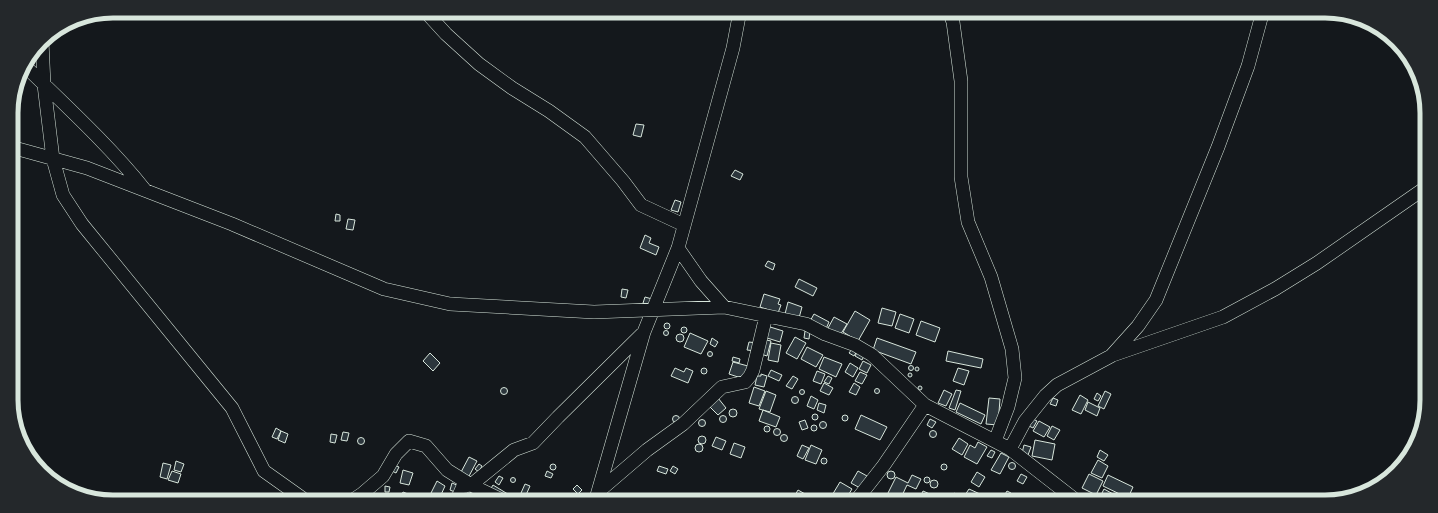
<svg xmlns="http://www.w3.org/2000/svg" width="1438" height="513" font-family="Commissioner,sans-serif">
<rect width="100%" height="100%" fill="#14181c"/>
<path fill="#2c363c" stroke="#d8e6dc" d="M636,124l8,1 -3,12 -8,-2z
M735,170l8,4 -3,6 -9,-4z
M675,200l6,2 -3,10 -7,-2z
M336,214l4,1v6h-5z
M348,219l7,1 -2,10 -7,-1z
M645,235l6,3 -2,5 10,4 -3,8 -16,-7z
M768,261l7,3 -2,6 -8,-4z
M799,279l18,9 -4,8 -18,-9z
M622,289l6,1 -2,8 -5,-1z
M764,294l16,5 -2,5 3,1 -3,8 -18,-6z
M645,297l7,2 -1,7 -8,-3z
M788,302l14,5 -3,11 -14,-4z
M882,308l14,4 -4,14 -14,-3z
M855,311l15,9 -12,21 -15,-9z
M814,314l15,8 -4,9 -16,-8z
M900,314l14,5 -5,14 -14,-5z
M834,317l13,7 -8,13 -12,-7z
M921,321l19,7 -5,14 -19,-7z
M664 326a3 3 0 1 1 6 0a3 3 0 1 1-6 0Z
M767,326l16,5 -3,11 -16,-5z
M681 330a3 3 0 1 1 6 0a3 3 0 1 1-6 0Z
M663.5 333a2.5 2.5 0 1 1 5 0a2.5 2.5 0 1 1-5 0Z
M805,331h5l-1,8 -5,-1z
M690,333l18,8 -7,13 -17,-7z
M676 338a4 4 0 1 1 8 0a4 4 0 1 1-8 0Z
M795,337l11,6 -9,16 -11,-6z
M712,338l6,4 -3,5 -5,-3z
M877,338l39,14 -5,12 -38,-14z
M762,339l9,2 -4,15 -9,-3z
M749,342l8,1 -2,8 -8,-1z
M771,343l10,2 -3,17 -10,-2z
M807,347l16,8 -7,12 -15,-8z
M852,349l5,2 -3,5 -5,-3z
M858,351l7,3 -3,6 -7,-4z
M948,351l35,8 -2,9 -35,-7z
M707.5 354a2.5 2.5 0 1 1 5 0a2.5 2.5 0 1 1-5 0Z
M430,353l10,10 -7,8 -10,-10z
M733,357l7,2 -1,4 -7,-2z
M824,357l18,7 -6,13 -17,-8z
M863,361l8,4 -4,8 -8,-4z
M733,362l15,4 -4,13 -15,-5z
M850,363l8,5 -5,9 -8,-5z
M908.5 368a2.5 2.5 0 1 1 5 0a2.5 2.5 0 1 1-5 0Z
M915 369a2 2 0 1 1 4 0a2 2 0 1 1-4 0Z
M675,368l9,4 2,-4 7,3 -5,12 -17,-7z
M958,368l11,3 -5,14 -11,-4z
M701 371a3 3 0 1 1 6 0a3 3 0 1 1-6 0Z
M771,370l11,5 -3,6 -11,-5z
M817,371l8,3 -4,10 -8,-3z
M860,372l7,3 -5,9 -7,-3z
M908 375a2 2 0 1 1 4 0a2 2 0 1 1-4 0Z
M761,374l6,2 -3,11 -9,-2 2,-9h4z
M793,376l5,3 -6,10 -6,-3z
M828,376l4,2 -3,6 -5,-2z
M824,383l9,5 -4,7 -9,-4z
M854,383l6,4 -4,8 -7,-3z
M918 388a2 2 0 1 1 4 0a2 2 0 1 1-4 0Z
M754,387l11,4 -6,15 -10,-3z
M500.5 391a3.5 3.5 0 1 1 7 0a3.5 3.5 0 1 1-7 0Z
M874.5 391a2.5 2.5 0 1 1 5 0a2.5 2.5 0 1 1-5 0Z
M799.5 392a2.5 2.5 0 1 1 5 0a2.5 2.5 0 1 1-5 0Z
M944,390l8,4 -6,12 -8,-3z
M956,390l5,1 -6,19 -6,-2z
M766,391l10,4 -6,17 -11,-3z
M1105,391l6,3 -7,15 -6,-3z
M1097,393l4,3 -3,5 -4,-2z
M1080,395l8,5 -7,14 -9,-4z
M811,396l7,4 -4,9 -7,-3z
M791.5 400a3.5 3.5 0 1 1 7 0a3.5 3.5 0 1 1-7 0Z
M718,398l8,10 -8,7 -9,-9z
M989,398l11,1 -2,26 -12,-1z
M1053,398l5,2 -2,6 -6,-2z
M1088,402l12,6 -3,8 -12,-6z
M819,403l7,2 -2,8 -7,-3z
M960,403l25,12 -4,9 -25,-12z
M729 413a4 4 0 1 1 8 0a4 4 0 1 1-8 0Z
M763,410l17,7 -4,10 -17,-6z
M812 417a3 3 0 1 1 6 0a3 3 0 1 1-6 0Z
M842 418a3 3 0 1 1 6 0a3 3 0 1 1-6 0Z
M861,415l26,12 -7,13 -25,-11z
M672.5 419a3.5 3.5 0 1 1 7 0a3.5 3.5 0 1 1-7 0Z
M719.5 419a3.5 3.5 0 1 1 7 0a3.5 3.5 0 1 1-7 0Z
M1029,417l8,4 -4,7 -8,-4z
M930,419l6,3 -4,6 -5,-3z
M698.5 423a3.5 3.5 0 1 1 7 0a3.5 3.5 0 1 1-7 0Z
M805,420l3,8 -6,2 -3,-8z
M1039,421l11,6 -6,10 -11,-6z
M819.5 425a3.5 3.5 0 1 1 7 0a3.5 3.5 0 1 1-7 0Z
M811 428a3 3 0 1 1 6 0a3 3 0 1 1-6 0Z
M1052,426l8,4 -6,10 -7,-4z
M764 429a3 3 0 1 1 6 0a3 3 0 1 1-6 0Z
M276,428l5,3 -4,8 -5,-2z
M773.5 432a3.5 3.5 0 1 1 7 0a3.5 3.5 0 1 1-7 0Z
M929.5 434a3.5 3.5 0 1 1 7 0a3.5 3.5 0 1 1-7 0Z
M281,431l7,3 -3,9 -7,-3z
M343,432l6,1 -2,8 -6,-1z
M331,434l6,1 -2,8 -5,-1z
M780.5 438a3.5 3.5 0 1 1 7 0a3.5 3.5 0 1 1-7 0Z
M698 440a4 4 0 1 1 8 0a4 4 0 1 1-8 0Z
M716,437l10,4 -4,9 -10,-4z
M357.5 441a3.5 3.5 0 1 1 7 0a3.5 3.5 0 1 1-7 0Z
M959,438l9,6 -6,11 -10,-6z
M1035,440l20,4 -3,16 -20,-4z
M978,442l9,5 -10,17 -13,-7 6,-12 5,3z
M734,443l11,4 -4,11 -11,-4z
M695 448a4 4 0 1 1 8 0a4 4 0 1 1-8 0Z
M802,445l7,3 -6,11 -6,-3z
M811,445l11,5 -6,14 -11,-4z
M1024,445l7,2 -3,8 -6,-2z
M991,450l4,2 -3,6 -5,-2z
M1100,450l8,5 -4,6 -7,-4z
M1001,453l8,4 -9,17 -9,-4z
M469,457l8,4 -9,17 -8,-4z
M821 461a3 3 0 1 1 6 0a3 3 0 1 1-6 0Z
M1098,460l10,6 -6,12 -11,-5z
M176,461l8,3 -3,8 -7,-2z
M1008.5 466a3.5 3.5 0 1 1 7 0a3.5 3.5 0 1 1-7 0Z
M163,463l8,2 -4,14 -7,-2z
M941 467a3 3 0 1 1 6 0a3 3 0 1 1-6 0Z
M392,464l7,3 -3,6 -6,-3z
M479,464l3,2 -3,6 -4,-3z
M550 467a3 3 0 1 1 6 0a3 3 0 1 1-6 0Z
M659,466l9,3 -2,5 -9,-3z
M673,466l5,3 -3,5 -5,-3z
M403,470l10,3 -4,12 -9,-2z
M887 475a4 4 0 1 1 8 0a4 4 0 1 1-8 0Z
M172,471l9,3 -3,9 -10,-3z
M547,471l6,3 -2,4 -6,-2z
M858,471l9,5 -7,12 -9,-5z
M977,472l8,5 -6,10 -8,-5z
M1021,474l6,3 -4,7 -6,-3z
M1089,474l14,7 -7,14 -14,-7z
M912,475l9,4 -5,10 -9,-4 -8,17h-8l-6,-3 11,-22 12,6z
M1108,475l25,12 -5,11 -25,-12z
M499,476l4,2 -4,7 -4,-3z
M924 480a3 3 0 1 1 6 0a3 3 0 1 1-6 0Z
M510.5 480a2.5 2.5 0 1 1 5 0a2.5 2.5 0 1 1-5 0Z
M930 484a4 4 0 1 1 8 0a4 4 0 1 1-8 0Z
M437,481l8,5 -5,11 -9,-4z
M840,482l12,7 -8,13h-16z
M452,483l7,3 -2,7 -7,-3z
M525,484l5,2 -4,9 -5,-2z
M493,485l18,11 -3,5 -18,-11z
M577,485l5,5 -4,4 -5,-5z
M385,486l5,1 -1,5h-4z
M969,489l11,5 -3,6 -12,-5z
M1104,489l11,6 -4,7h-2l-9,-5z
M466,490l6,3 -4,7 -6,-3z
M798,490l16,9 -1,3h-22z
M923,491l9,4 -3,7h-11z
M1007,491l4,2 -2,5 -5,-2z
M403,492l5,2 -2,3 -5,-1z
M954,493l10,6 -2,3h-13z
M1046 498a3 3 0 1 1 6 0a3 3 0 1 1-6 0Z
M1088.5 499a2.5 2.5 0 1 1 5 0a2.5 2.5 0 1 1-5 0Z
M933.5 499a2.5 2.5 0 1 1 5 0a2.5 2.5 0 1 1-5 0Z
M382,497l8,2v3h-9z"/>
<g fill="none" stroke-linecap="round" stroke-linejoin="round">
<g stroke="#d8e6dc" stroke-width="14">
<path id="minor" d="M425,11l21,23 33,30 33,24 37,23 36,26 38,44 18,24 43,20
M949,11l4,11 8,59v96l7,45 23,55 21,72 3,29 -7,29 -13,34
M42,41l2,44 9,74 10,36 19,29 150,184 32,63 38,27 -1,4
M24,65c41,40 85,80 121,125
M11,147l76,21 145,56 152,65 66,15 144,8 130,-5 82,17 19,10 30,11 17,10 53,50 85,44 68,53
M678,248l23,33 23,26
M1113,355l110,-38 52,-28 42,-26 108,-75
M1010,449l15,-28 20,-25 12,-11 54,-29 27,-30 18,-26 62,-153 30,-81 15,-55
M598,492l49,-42 36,-26 39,-37 23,-5 5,-6 3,-6 13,-54
M350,502l12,-8 21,-18 13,-22 13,-13 17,5 21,24 24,15 43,-35 19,-7 25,-26 84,-83
M456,502l7,-16 8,-1 35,17
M595,502l49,-170 34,-84 55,-200 7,-37
M855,502l29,-37 41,-60"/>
</g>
<use href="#minor" stroke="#14181c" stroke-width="13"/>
</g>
<path d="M0 0H1438V513H0ZM113 18H1325A95 95 0 0 1 1420 113V400A95 95 0 0 1 1325 495H113A95 95 0 0 1 18 400V113A95 95 0 0 1 113 18Z" fill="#24282b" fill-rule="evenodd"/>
<path fill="none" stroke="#d8e6dc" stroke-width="5" d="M113 18H1325A95 95 0 0 1 1420 113V400A95 95 0 0 1 1325 495H113A95 95 0 0 1 18 400V113A95 95 0 0 1 113 18Z"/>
</svg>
